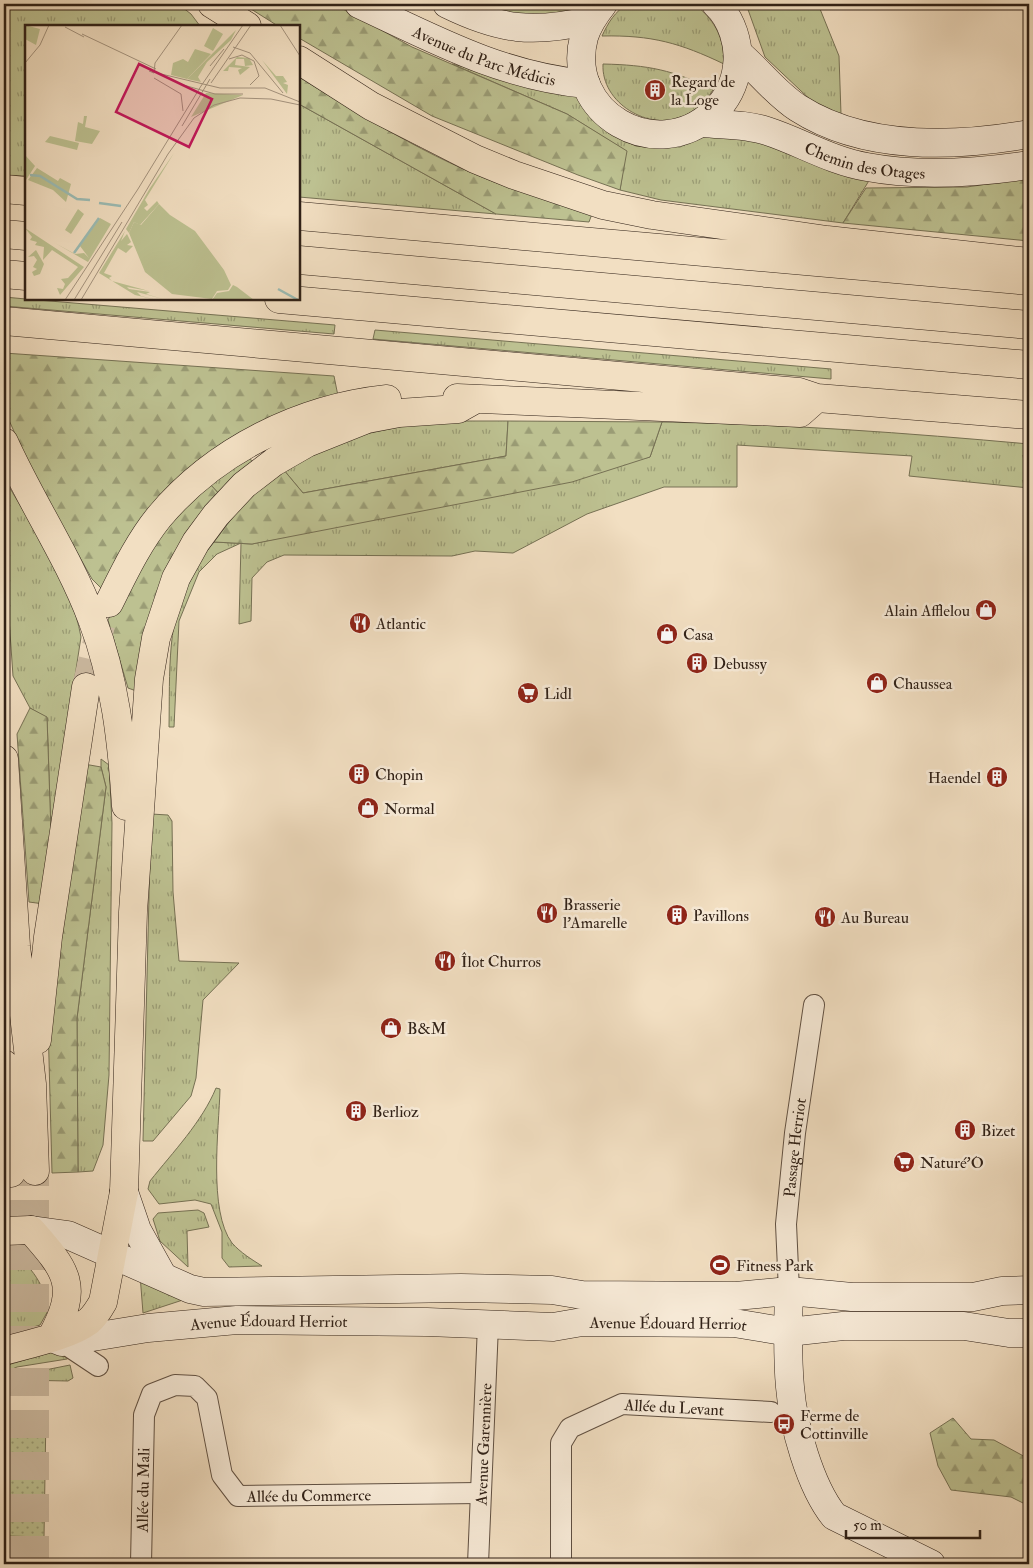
<svg xmlns="http://www.w3.org/2000/svg" width="1033" height="1568" font-family="'IM FELL Double Pica',serif">
<defs>
<pattern id="grass-tufts" width="24" height="20" patternUnits="userSpaceOnUse" patternTransform="scale(1.25)"><rect width="24" height="20" fill="#bdc191"/><path d="M3 7l-1-3M5 7V3M7 7l1-3M15 17l-1-3M17 17v-4M19 17l1-3" fill="none" stroke="#9a9c75"/></pattern>
<pattern id="forest-firs" width="22" height="20" patternUnits="userSpaceOnUse" patternTransform="scale(1.25)"><rect width="22" height="20" fill="#bdc191"/><path d="M5 1l3.5 6h-7zM16 11l3.5 6h-7z" fill="#9a9c75"/></pattern>
<pattern id="park-dots" width="8" height="8" patternUnits="userSpaceOnUse" patternTransform="scale(1.25)"><rect width="8" height="8" fill="#bdc191"/><path d="M2 2h.1M6 6h.1" fill="none" stroke="#9a9c75" stroke-width="1.8" stroke-linecap="round"/></pattern>
</defs>
<rect width="100%" height="100%" fill="#f2dfc2"/>
<filter id="stains"><feTurbulence type="fractalNoise" baseFrequency=".004" numOctaves="4"/><feColorMatrix values="0 0 0 0 .2 0 0 0 0 .09 0 0 0 0 .02 0 0 0 .5 -.17"/></filter>
<radialGradient id="worn" r=".72"><stop offset=".6" stop-color="#630" stop-opacity="0"/><stop offset="1" stop-color="#630" stop-opacity=".3"/></radialGradient>
<path fill="url(#grass-tufts)" stroke="#767154" d="M4,4h174l13,10 9,12h-174v150l-22,-1z
M466,4h123l-26,19z
M628,4h65l4,2c19,16 27,33 27,58 -44,-21 -72,-29 -122,-28 6,-13 13,-25 26,-32z
M746,4h72l21,52 2,58 -24,-8 -52,-49z
M452,64l123,30 33,39 28,13 44,1 29,-13 49,3 112,42 -27,44 -182,-23 -41,-10 6,-39 -59,-37z
M603,64c45,1 71,6 110,26 -7,11 -17,20 -29,26 -35,16 -83,-13 -81,-52z
M299,104l197,110 -197,-17z
M4,297l22,2 309,26 -1,9 -330,-28z
M375,330l456,39v10l-458,-40z
M428,421h80l-2,35 -203,37 -20,-24 73,-33z
M662,422c123,2 245,11 367,22v44l-120,-12 3,-20 -175,-11v42h-73l-77,27 -74,39 -38,-2 -23,5 -168,-1 -17,7 -15,16 -1,43 -12,3 2,-81 -24,11 -18,18 -20,49 -5,106h-5c1,-53 -3,-111 24,-158 6,-9 14,-18 21,-27l38,2 398,-87z
M248,455l6,10 -33,31 -12,-13z
M7,483c28,49 64,99 74,154l-30,195 -4,-114 -17,-10 -17,-32 -9,-130v-60z
M101,759l8,6 3,58 -3,252 -6,70 -10,26 -15,1 -1,-154 29,-231 -5,-20z
M151,814l17,1 4,6 1,71 6,69 60,2 -36,37 -7,78 -5,18 -38,45h-10z
M216,1088l4,1c-1,40 -12,122 12,154 9,10 19,16 30,23l-33,1 -7,-9v-26l-11,-28 -16,-4 -36,4 -11,-15 2,-8c23,-29 52,-59 66,-93z
M198,1210l6,3 5,14 -22,4 1,36 -28,-26 -7,-22 5,-6z
M4,1249c25,12 39,33 45,60l-9,16 -36,11z
M140,1275l55,21 -52,17z
M59,1350l14,5 -6,4 -50,8 -7,3 -6,6v-6l7,-6z
M70,1365l3,13 -5,3 -51,-1 -2,-4z"/>
<path fill="url(#forest-firs)" stroke="#767154" d="M243,4h91l78,43 155,67 60,37 -7,39 -42,-15 -146,-59 -133,-78v-12h-21z
M299,77c71,44 144,89 223,115 23,8 47,13 71,19l-4,11 -93,-8 -197,-110z
M1029,178v63l-186,-18 23,-35 101,-1z
M4,353l330,23 4,20 -203,134 -34,58 -9,-9 -59,-105 -29,-65z
M508,421l154,1 -12,35 -78,25 -320,62 -38,-2 30,-40 39,-33 20,24 203,-37z
M209,483l12,13 -82,196 -11,-4 -20,-68 19,-40 27,-41z
M30,708l17,9 4,115 -7,72 -15,-2 -12,-168z
M84,764l17,3 5,20 -29,231 1,154 -26,1 -4,-151z
M953,1418l18,21 23,1 35,19v47l-18,-9 -60,-7 -13,-24 -8,-33z"/>
<path fill="url(#park-dots)" stroke="#767154" d="M10,1411l36,1 -2,125 -36,-1z"/>
<g fill="none" stroke-linecap="round" stroke-linejoin="round">
<path stroke="#cbb9a0" stroke-width="28" stroke-dasharray="28 14" stroke-linecap="butt" d="M86,687l15,-62
M11,1564v-391
M35,1564v-393"/>
<g stroke="#605042" stroke-width="22">
<g id="street">
<path id="s1" d="M789,1291l-3,-67 9,-91 19,-128"/>
<path d="M62,1342l36,24"/>
<path id="s2" d="M141,1564l3,-149 8,-21 23,-9 20,1 12,12 15,77 16,21 241,-3"/>
<path id="s3" d="M478,1564l10,-239"/>
<path id="s4" d="M561,1564v-121l9,-15 52,-24 149,8"/>
</g>
</g>
<g stroke="#302117" stroke-width="29">
<g id="secondary">
<path id="s5" d="M359,4c75,35 142,72 227,80"/>
<path d="M447,4c53,26 86,30 144,16"/>
<path d="M603,4c-8,10 -15,20 -19,33 -20,76 72,129 129,76 13,-12 22,-29 24,-47 3,-21 -5,-47 -21,-62"/>
<path d="M739,54c20,17 37,40 59,54 67,43 156,39 231,26"/>
<path id="s6" d="M703,123c21,2 43,1 64,8 34,11 64,30 100,36 53,10 109,6 162,-2"/>
<path d="M124,1192l13,38 25,45"/>
<path d="M31,1230l37,5 122,54 14,3 257,-4 91,2 30,5 154,1 53,-5 63,6h121l29,-6 27,-1"/>
<path d="M789,1291c-1,31 -2,64 1,96 3,38 20,99 44,129l97,48"/>
<path id="s7" d="M52,1338l10,4 86,-14 89,-8 190,2 126,5 29,-5 152,1 55,9 54,-6h121l45,7h20"/>
</g>
</g>
<g stroke="#302117" stroke-width="29">
<path id="primary" d="M4,1231l27,-1c36,41 49,56 20,108
M4,1351c24,-7 65,-15 85,-30 6,-5 10,-12 14,-19l21,-110"/>
</g>
<g stroke="#302117" stroke-width="29">
<path id="highway" d="M212,4l35,22
M299,60l72,46 104,53 39,16 89,30 49,10 175,25 202,22
M4,189l22,2
M299,216l730,65
M4,234l22,2
M299,260l730,65
M4,274l22,2
M279,299l750,66
M4,321l795,71 18,6 212,17
M457,398l343,15 17,-15
M4,442c27,60 65,116 88,177 23,60 30,123 34,187
M109,603c15,-30 29,-60 50,-86 56,-67 142,-109 228,-118
M4,759l12,187 16,138 3,87
M37,1040l11,-103 38,-250
M4,1064l7,109
M124,1192l9,-280 16,-233 7,-41 20,-60 20,-36 20,-27 28,-30 30,-23 33,-19 60,-24 32,-6 59,-4 16,-9"/>
</g>
<use href="#street" stroke="#f7ead7" stroke-width="20"/>
<use href="#secondary" stroke="#f7ead7" stroke-width="28"/>
<use href="#primary" stroke="#f2dfc2" stroke-width="28"/>
<use href="#highway" stroke="#f2dfc2" stroke-width="28"/>
</g>
<defs>
<g id="building-disc" transform="scale(1.125)"><circle r="9.5" fill="#8f2418" stroke="#f7ead7"/><path d="M-4-6H4V6H1V3H-1V6H-4ZM-2.5-4.3h1.7v1.8h-1.7ZM.8-4.3h1.7v1.8H.8ZM-2.5-1h1.7V.8h-1.7ZM.8-1h1.7V.8H.8Z" fill="#fff"/></g>
<g id="shop-disc" transform="scale(1.125)"><circle r="9.5" fill="#8f2418" stroke="#f7ead7"/><path d="M-5-2.5h2.3a2.7 3.5 0 0 1 5.4 0H5L5.5 6h-11ZM-1.5-2.5h3a1.5 2.3 0 0 0-3 0Z" fill="#fff"/></g>
<g id="restaurant-disc" transform="scale(1.125)"><circle r="9.5" fill="#8f2418" stroke="#f7ead7"/><path d="M-5-6h1v4h1v-4h1v4h1v-4h1v5L-1.5 .5V6h-2V.5L-5-1ZM5-6V6H3V1.5H1.5Q1.5-4 5-6Z" fill="#fff"/></g>
<g id="supermarket-disc" transform="scale(1.125)"><circle r="9.5" fill="#8f2418" stroke="#f7ead7"/><path d="M-6-5.5h2.5l.6 2H6L4.5 2H-2.5L-4.4-4H-6ZM-1.5 3.2a1.3 1.3 0 1 0 .1 0ZM3 3.2a1.3 1.3 0 1 0 .1 0Z" fill="#fff"/></g>
<g id="stadium-disc" transform="scale(1.125)"><circle r="9.5" fill="#8f2418" stroke="#f7ead7"/><path d="M0-5a6.5 5 0 1 0 0 10a6.5 5 0 1 0 0-10ZM-3.5-1.8h7v3.6h-7Z" fill="#fff"/></g>
<g id="bus-disc" transform="scale(1.125)"><circle r="9.5" fill="#8f2418" stroke="#f7ead7"/><path d="M-5-6H5V4H4V6H2V4H-2V6H-4V4H-5ZM-3.5-4V0h7V-4ZM-3.5 1.2v1.5H-2V1.2ZM2 1.2v1.5H3.5V1.2Z" fill="#fff"/></g>
</defs>
<g fill-rule="evenodd">
<use href="#building-disc" x="655" y="90"/>
<use href="#shop-disc" x="986" y="610"/>
<use href="#restaurant-disc" x="360" y="623"/>
<use href="#shop-disc" x="667" y="634"/>
<use href="#building-disc" x="697" y="663"/>
<use href="#shop-disc" x="877" y="683"/>
<use href="#supermarket-disc" x="528" y="693"/>
<use href="#building-disc" x="359" y="774"/>
<use href="#building-disc" x="997" y="777"/>
<use href="#shop-disc" x="368" y="808"/>
<use href="#restaurant-disc" x="547" y="913"/>
<use href="#building-disc" x="677" y="915"/>
<use href="#restaurant-disc" x="825" y="917"/>
<use href="#restaurant-disc" x="445" y="961"/>
<use href="#shop-disc" x="391" y="1028"/>
<use href="#building-disc" x="356" y="1111"/>
<use href="#building-disc" x="965" y="1130"/>
<use href="#supermarket-disc" x="904" y="1162"/>
<use href="#stadium-disc" x="720" y="1265"/>
<use href="#bus-disc" x="784" y="1424"/>
</g>
<g text-anchor="middle" stroke-width="5" stroke-linejoin="round" paint-order="stroke">
<g font-size="16" fill="#302117" stroke="#f7ead7">
<text dy="6" stroke="none"><textPath href="#s5" startOffset="136">Avenue du Parc Médicis</textPath></text>
<text dy="6" stroke="none"><textPath href="#s6" startOffset="168">Chemin des Otages</textPath></text>
<text dy="6" stroke="none"><textPath href="#s1" startOffset="144">Passage Herriot</textPath></text>
<text dy="6" stroke="none"><textPath href="#s7" startOffset="219">Avenue Édouard Herriot</textPath></text>
<text dy="6" stroke="none"><textPath href="#s7" startOffset="619">Avenue Édouard Herriot</textPath></text>
<text dy="6" stroke="none"><textPath href="#s4" startOffset="248">Allée du Levant</textPath></text>
<text dy="6" stroke="none"><textPath href="#s3" startOffset="120">Avenue Garennière</textPath></text>
<text dy="6" stroke="none"><textPath href="#s2" startOffset="74">Allée du Mali</textPath></text>
<text dy="6" stroke="none"><textPath href="#s2" startOffset="409">Allée du Commerce</textPath></text>
</g>
<g font-size="16" fill="#302117" stroke="#f7ead7" text-anchor="start">
<text x="671" y="87">Regard de<tspan x="671" dy="18">la Loge</tspan></text>
<text x="970" y="616" text-anchor="end">Alain Afflelou</text>
<text x="376" y="629">Atlantic</text>
<text x="683" y="640">Casa</text>
<text x="713" y="669">Debussy</text>
<text x="893" y="689">Chaussea</text>
<text x="544" y="699">Lidl</text>
<text x="375" y="780">Chopin</text>
<text x="981" y="783" text-anchor="end">Haendel</text>
<text x="384" y="814">Normal</text>
<text x="563" y="910">Brasserie<tspan x="563" dy="18">l'Amarelle</tspan></text>
<text x="693" y="921">Pavillons</text>
<text x="841" y="923">Au Bureau</text>
<text x="461" y="967">Îlot Churros</text>
<text x="407" y="1034">B&amp;M</text>
<text x="372" y="1117">Berlioz</text>
<text x="981" y="1136">Bizet</text>
<text x="920" y="1168">Naturé'O</text>
<text x="736" y="1271">Fitness Park</text>
<text x="800" y="1421">Ferme de<tspan x="800" dy="18">Cottinville</tspan></text>
</g>
</g>
<g transform="translate(25 25)">
<rect width="275" height="275" fill="#f2dfc2"/>
<path d="M212,32l12,1 4,7 -8,1 -1,-7h-8l-1,6 15,2 -10,8 -2,-5 4,-2 -13,-1 -1,4h-5zM237,35l14,16h7l4,6 -4,1 5,2 -1,9zM181,68l37,2 -52,22zM149,128l-29,47 3,5 -4,3 3,3 10,-10 2,3 -19,21 -6,-3 -5,11 -3,-4 24,-41zM53,184l6,5 -13,20 -6,-4zM75,193l11,6 -23,38 -33,-19 20,11 9,-1 5,5 -9,-12zM100,206l-4,10 6,-7 4,8 -4,3 6,1 -7,7 -8,-5 -14,25 8,3 -3,2 3,3 37,10 -22,-4 2,2 21,3 -4,2 17,5 -26,-7 4,4 16,4 -22,-5 -36,-22z" fill="#bdc191"/>
<path d="M211,5l-5,10 -24,22 -9,15 3,5 -14,-3zM0,203l59,39 -24,28 -3,-7 6,1 2,-5 -4,-5 7,-1 10,-11 -26,-17 -9,10 1,-13 -9,-2 2,-3 -7,-2 2,-3zM11,225l8,14 -4,10 -6,2 -2,-4 5,-3 -4,-2 4,-7 -3,-4 -6,1zM208,260l4,2 17,13h-42l5,-7 12,-2z" fill="#bdc191"/>
<path d="M170,24l16,5 -24,25 -16,-4 2,-12 10,-4 5,3z" fill="#bdc191"/>
<path d="M0,0l15,4 -4,16 -11,-6zM59,91h3l-2,11 15,4 -8,13 -17,-3 3,-19 5,2zM12,143l21,13 2,-3 11,6 -5,18 -13,-12 -25,-10zM134,179l11,11 25,16 29,39 7,15 -3,5 -11,1 -5,8 -40,-5 -27,-22 -16,-39 5,-11 7,3z" fill="#bdc191"/>
<path d="M188,3l10,6 -10,17 -9,-5zM25,111l29,7 -2,7 -32,-8zM0,130l10,11 -9,14 -1,-1z" fill="#bdc191"/>
<path fill="none" stroke="#9bbcb5" stroke-width="2.5" d="M5,150l10,1 37,23 13,1M74,178l22,3M49,228l25,-35M253,264l20,11"/>
<path fill="none" stroke="#a4937e" stroke-width="1" d="M255,0l20,31M40,2l19,10M57,9l74,35M208,22l17,6 33,40M204,34l13,-4 12,6 5,15 -9,9M0,38l15,-18 9,-20M185,41l14,-17M124,46l5,2 1,-10 27,-38M132,48l63,15h45l35,14M129,53l27,16 2,17M186,58l40,-58M155,59l35,10h28M157,101l28,-47M40,275l73,-111 63,-103 42,-61M49,275l48,-78M56,275l87,-146 26,-36 20,-13 26,-7 31,1 29,6"/>
<path fill="#c2185b" fill-opacity="0.15" stroke="#c2185b" stroke-width="2.5" d="M114,39l73,35 -23,48 -73,-35z"/>
<rect width="275" height="275" fill="none" stroke="#302117" stroke-width="2.5"/>
</g>
<rect width="1033" height="1568" fill="none" stroke="#f2dfc2" stroke-width="20"/>
<rect x="5" y="5" width="1023" height="1558" fill="none" stroke="#302117" stroke-width="2.5"/>
<rect x="10" y="10" width="1013" height="1548" fill="none" stroke="#302117"/>
<path d="M846 1530v8h134v-8" fill="none" stroke="#302117" stroke-width="2.5"/>
<text x="853" y="1530" font-size="15" fill="#302117" stroke="#f7ead7" stroke-width="4" paint-order="stroke">50 m</text>
<rect width="100%" height="100%" filter="url(#stains)"/>
<rect width="100%" height="100%" fill="url(#worn)"/>
</svg>
